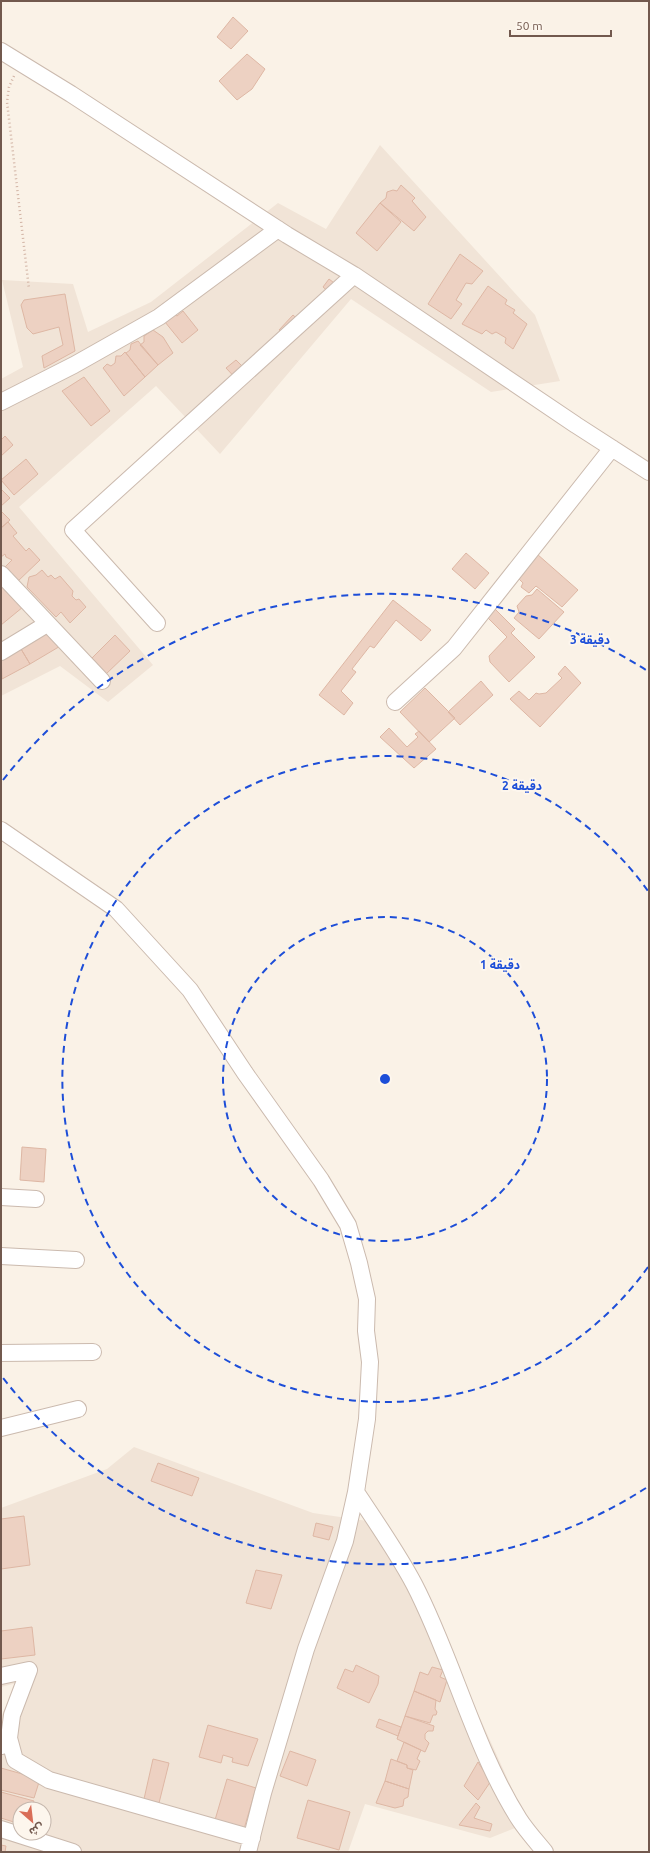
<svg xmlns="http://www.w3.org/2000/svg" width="650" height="1853" font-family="Ubuntu,'Noto Sans Arabic',sans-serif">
<rect width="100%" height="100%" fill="#faf2e7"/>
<path fill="#f1e4d7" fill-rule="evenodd" d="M380,145l155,170 25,66 -69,11 -140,-93 -131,155 -64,-68 -137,121 134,158 -45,37 -48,-36 -59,30v-317l22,-12 -21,-87 71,4 15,48 63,-30 127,-99 48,26z
M134,1447l179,66 75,11 48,97 77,170 2,37 -25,10 -125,-34 -17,48h-347v-135l16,-34 -16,4v-179l106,-39zM20,1809h24v24h-24z"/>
<path fill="#edd1c2" stroke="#deb7a4" d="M233,17l15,14 -17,18 -14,-12z
M247,54l18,15 -13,20 -15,11 -18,-19z
M401,185l14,13 -3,3 14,16 -12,14 -34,-28 6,-5 1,-6 6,-2 4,1z
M380,203l21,19 -24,29 -21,-18z
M460,254l23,17 -11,13 -6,-1 -10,17 6,4 -11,15 -23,-15z
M329,279l9,7 -7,8 -8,-7z
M488,286l19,14 -2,4 10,6 -2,3 14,11 -14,25 -8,-6 1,-5 -10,-6 -4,2 -6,-4 -4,4 -20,-10z
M65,294l10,57 -31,17 -2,-12 21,-11 -4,-18 -26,7 -6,-6 -6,-23 3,-5z
M183,311l15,19 -16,13 -17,-21 9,-8 3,2z
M293,315l10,9 -14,15 -10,-9z
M153,330l10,7 10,16 -15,12 -18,-20 4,-3v-6z
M138,341l20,24 -13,12 -19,-24 4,-3 1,-6z
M125,352l20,25 -21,19 -21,-28 4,-4 4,2 4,-3 1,-7h5z
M236,360l16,16 -10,9 -16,-17z
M84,377l26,34 -19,15 -29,-35z
M5,436l8,9 -12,11v-16z
M26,459l12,15 -24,21 -13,-15z
M1,489l9,9 -9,8z
M1,511l9,9 -9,8z
M8,522l9,11 -4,3 13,15 3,-3 11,12 -23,22 -12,-15 7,-7 -6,-3 -1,-3 -4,3v-29z
M466,553l23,20 -14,16 -23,-20z
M537,554l41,36 -16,17 -26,-21 -7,7 -8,-6 2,-4 -6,-6z
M42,570l6,7 3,-2 4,4 5,-3 13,15 -1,5 4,4 3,-1 7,8 -16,16 -9,-11 -5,5 -29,-30 2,-10 7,-2z
M3,586l20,21 -22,18v-37z
M537,589l27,23 -25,27 -25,-21 5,-6 -2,-6 9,-10 6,-1z
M393,600l38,30 -10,11 -25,-21 -22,28 -4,-2 -18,23 4,3 -15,19 12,12 -9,12 -25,-20z
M495,609l20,20 -4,4 24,24 -26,25 -19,-20 -1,-6 18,-19 -19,-19z
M44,628l18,17 -32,19 -12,-20z
M115,635l15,16 -25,24 -14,-16z
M18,644l12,20 -28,15 -1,-27z
M565,666l16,17 -41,44 -30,-28 9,-8 10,9 7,-7 3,1 7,-1 16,-15 -4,-4z
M481,681l12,14 -33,30 -12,-13z
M425,688l30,30 -26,24 -29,-30z
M389,728l18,19 11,-10 -3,-3 4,-3 17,18 -22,19 -34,-31z
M22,1147l24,2 -2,33 -24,-2z
M158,1463l41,15 -7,18 -41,-15z
M24,1516l6,49 -29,4v-50z
M316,1523l17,4 -4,13 -16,-4z
M256,1570l26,5 -11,34 -25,-6z
M32,1627l3,28 -34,4v-28z
M356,1665l23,11 -1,8 -9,19 -32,-15 8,-19 8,3z
M432,1667l11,3 -3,7 7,3 -7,22 -26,-11 6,-19 8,3z
M414,1691l22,9 -1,9 2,3 -1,3h-3l-3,8 -25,-7z
M405,1716l29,10 -1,5h-5l-3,3v5l4,4 -4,9 -28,-13z
M379,1719l22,8 -3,9 -22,-9z
M208,1725l50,14 -10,27 -16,-4 1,-4 -10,-3 -2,8 -22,-6z
M404,1742l17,8 -4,9 3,2 -4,9 -9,-2v-3l-10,-4z
M290,1751l26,9 -9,26 -27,-10z
M153,1759l16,4 -10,40 -15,-4z
M391,1759l16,6v3l6,2 -4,19 -24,-8z
M478,1762l7,11 8,5 -15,22 -14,-14z
M1,1768l39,11 -6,19 -33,-8z
M227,1779l29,9 -12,41 -29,-9z
M385,1781l24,8 -1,8 -4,2 -1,7 -8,2 -19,-5z
M1,1792l33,9 -3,8h-11v15l-19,-6z
M308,1800l42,12 -11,38 -42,-12z
M476,1803l4,4 -6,11 18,6 -2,7 -31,-6z
M1,1845l5,1 -1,6h-4z"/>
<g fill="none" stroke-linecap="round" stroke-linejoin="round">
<g stroke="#cbbaae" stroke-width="18">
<path id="street" d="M1,51l70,43 216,141 67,40 222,150 73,47
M1,402l73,-37 85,-48 119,-88
M1,574l101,107
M157,623l-84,-93 281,-255
M1,652l46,-28
M395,702l59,-54 158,-200
M1,830l115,79 74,81 55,83 76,107 27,45 11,38 8,36 -1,32 4,31 -3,57 -11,73 -11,49 -39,108 -43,144 -15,59
M1,1197l35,2
M1,1256l75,4
M1,1353l92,-1
M1,1428l77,-19
M356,1492c20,30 41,60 58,92 39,75 60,164 105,235 7,11 17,22 26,33
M1,1676l28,-6 -17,45 -3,23 -7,8
M9,1738l6,22 34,20 203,58
M1,1829l72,23"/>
</g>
<path stroke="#d2b4a5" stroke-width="2.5" stroke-dasharray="1 3" stroke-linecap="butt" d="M14,76l-5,11 -2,15 22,187"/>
<use href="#street" stroke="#fff" stroke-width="16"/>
</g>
<g fill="none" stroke="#1d4ed8" stroke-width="2" stroke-dasharray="7 5">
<circle cx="385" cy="1079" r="162"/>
<path d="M648 1267A323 323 0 1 1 648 891"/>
<path d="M646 1488A485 485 0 0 1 3 1378M3 780A485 485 0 0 1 646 670"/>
</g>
<circle cx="385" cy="1079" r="6" fill="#1d4ed8" stroke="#fdf6ed" stroke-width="2"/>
<g font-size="12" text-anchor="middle" font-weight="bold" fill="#1d4ed8" stroke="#fdf6ed" stroke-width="4" stroke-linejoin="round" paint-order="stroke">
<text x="590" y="644">3 دقيقة</text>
<text x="522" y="790">2 دقيقة</text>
<text x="500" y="969">1 دقيقة</text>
</g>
<rect width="650" height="1853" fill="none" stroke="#72594e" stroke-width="4"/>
<g transform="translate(32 1821) rotate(152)"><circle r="19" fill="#fdf6ed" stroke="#c5b7ad"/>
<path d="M0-3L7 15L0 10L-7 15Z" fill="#d96e58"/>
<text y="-6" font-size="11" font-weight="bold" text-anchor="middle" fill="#72594e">ش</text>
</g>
<path d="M510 30v6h101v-6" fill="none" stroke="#72594e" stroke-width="2"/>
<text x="516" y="30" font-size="12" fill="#72594e" stroke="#fdf6ed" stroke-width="3" paint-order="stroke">50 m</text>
</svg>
